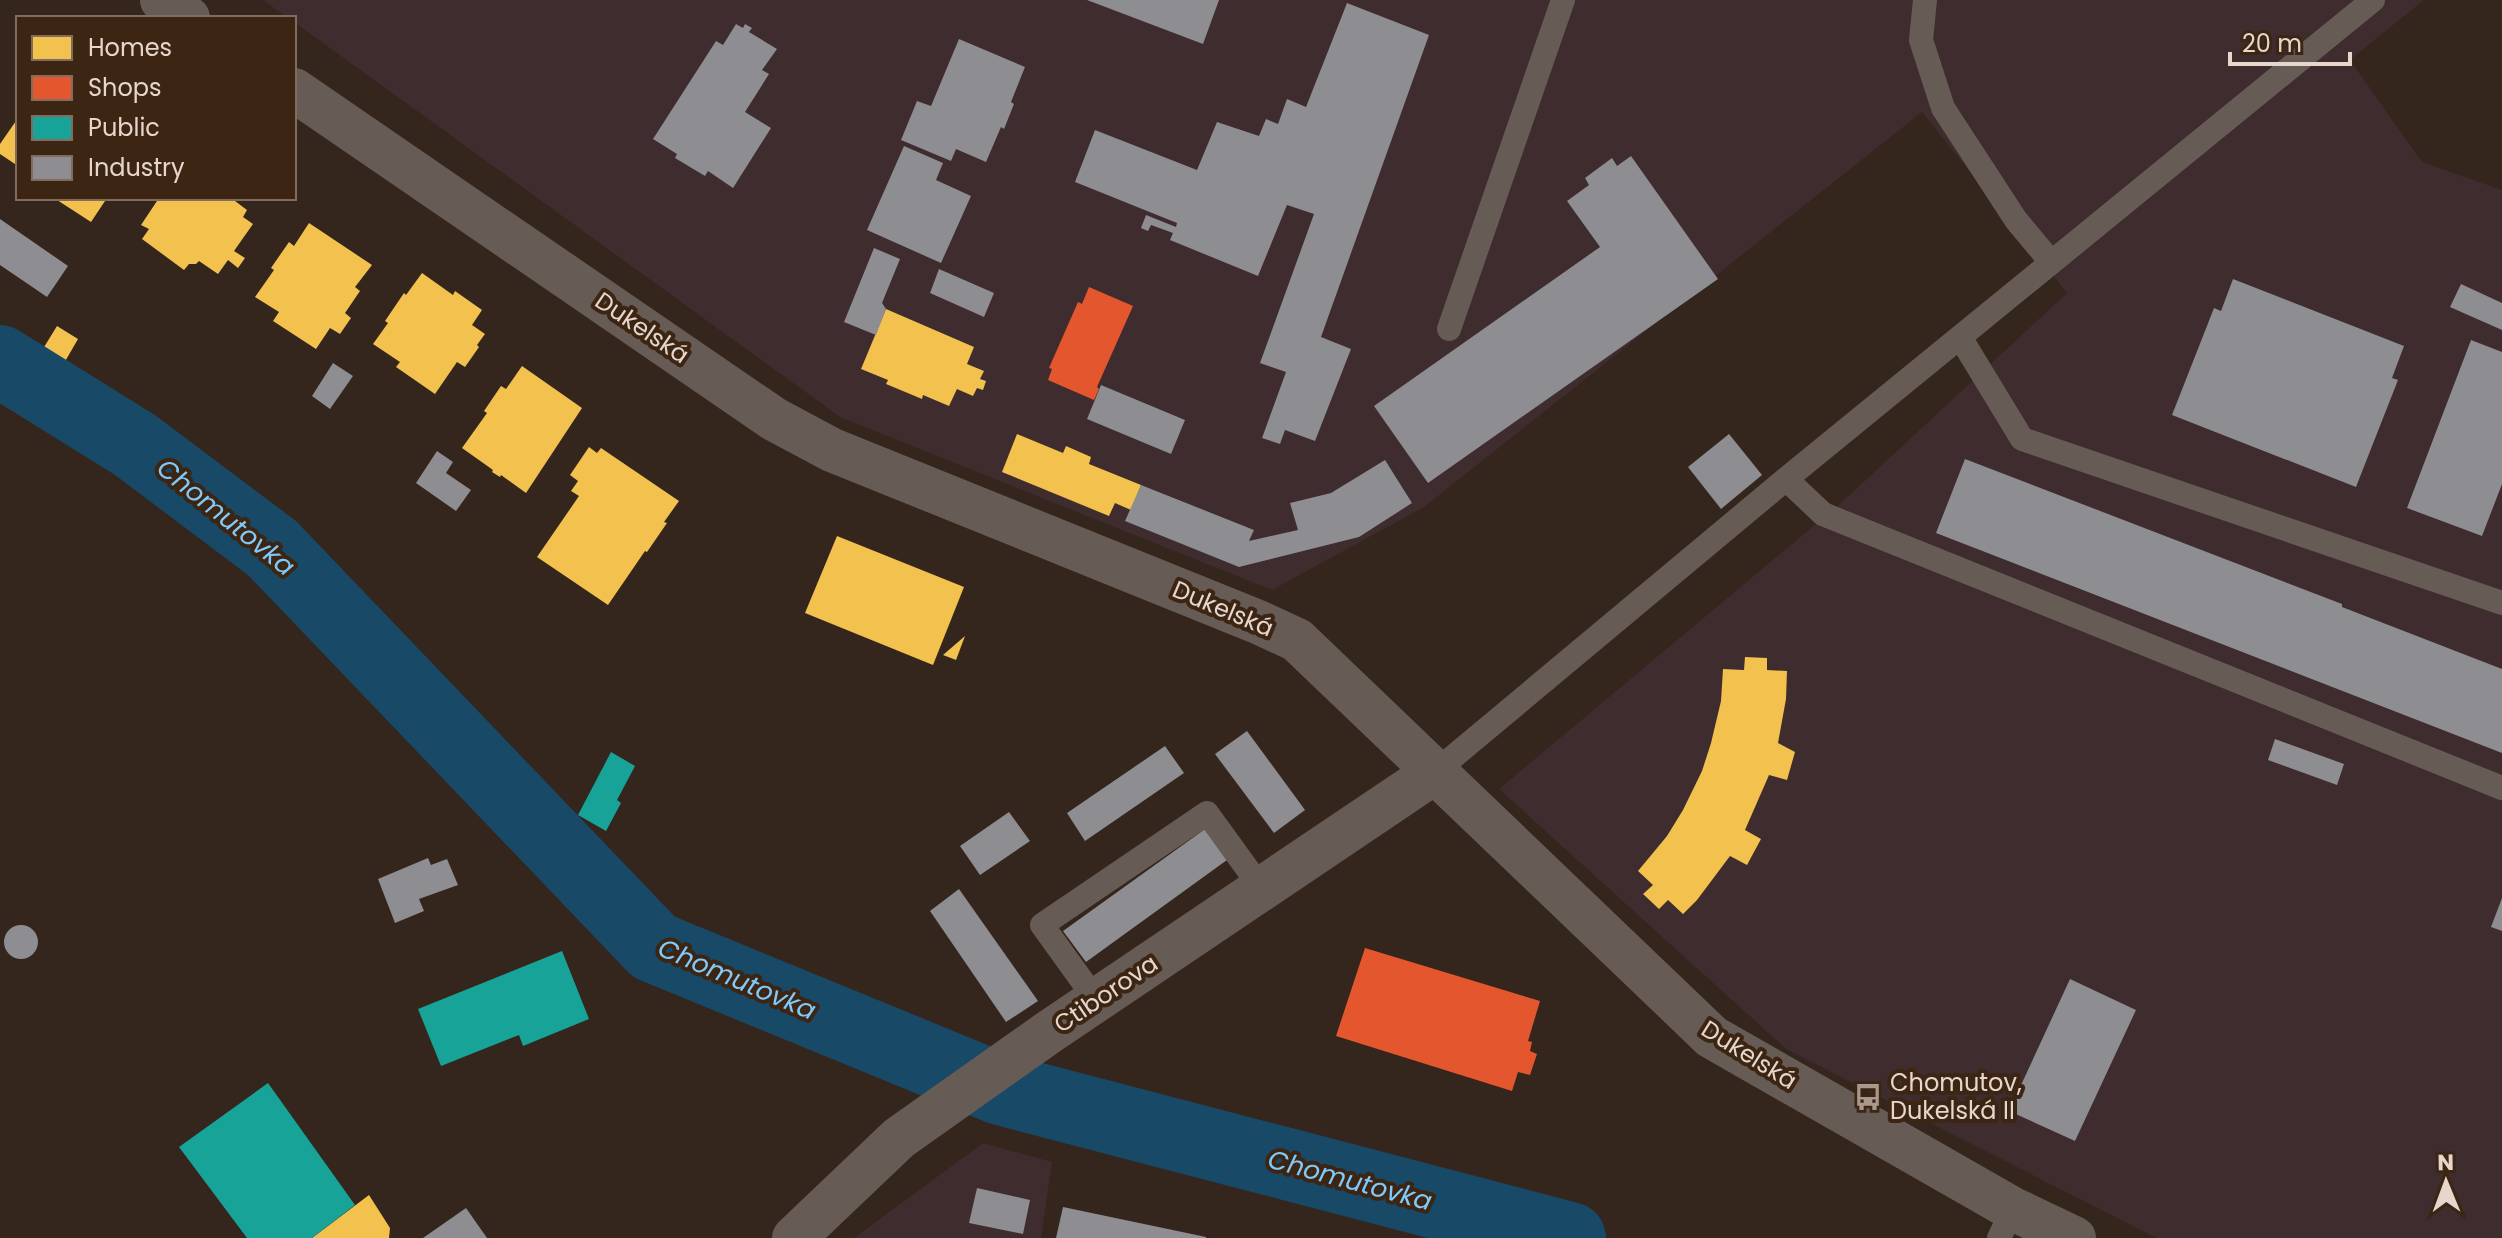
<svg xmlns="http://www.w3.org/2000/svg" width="2502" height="1238" font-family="Poppins,sans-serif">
<rect width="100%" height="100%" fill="#34261d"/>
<path fill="#3e2c2e" d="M263,0h2161l-74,60 72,102 80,28v1048h-346l-370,-189 -287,-260 342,-286 226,-210 -145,-181 -498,395 -152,83 -432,-173 -546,-395v-4h-6z
M983,1143l69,19 -11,76h-187z"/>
<path fill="#f2c14e" d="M18,118v48l-18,-12v-10z
M54,198h53l-16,24z
M159,198h72l16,12 -4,7 10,7 -19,27 11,7 -7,10 -10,-8 -10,14 -19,-13 -3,3h-7l-5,6 -42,-31 7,-10 -8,-4z
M309,223l63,42 -17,22 5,4 -15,22 6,5 -11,16 -10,-6 -14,21 -43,-28 6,-9 -24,-15 19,-27 -3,-2 18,-26 5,4z
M422,273l31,22 2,-4 27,19 -10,15 13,9 -8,11 2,2 -14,20 -8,-5 -22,32 -39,-27 4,-5 -27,-18 15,-21 -3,-2 19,-28 2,2z
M886,309l88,38 -7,17 17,7 -4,8 6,2 -3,9 -6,-2 -4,8 -16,-7 -8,17 -26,-11 -1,4 -36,-15 2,-4 -27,-11z
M57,326l21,13 -15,26 -22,-13z
M522,366l60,42 -56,85 -25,-18 -1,2 -8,-5 1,-2 -31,-22 25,-35 -3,-2 17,-25 5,3z
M1017,434l46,19 3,-7 25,11 -2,7 52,21 -10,25 -16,-7 -6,13 -107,-44z
M589,447l8,6 4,-5 78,53 -15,21 3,1 -20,29 -2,-1 -37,54 -71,-48 42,-61 -8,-5 7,-10 -8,-6z
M837,536l127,51 -31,78 -128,-52z
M965,636l-9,24 -13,-5z
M1745,657l22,1v12l20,1 -1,28 -8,44 17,9 -8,28 -18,-5 -24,55 16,9 -14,26 -17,-9 -33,44 -14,14 -15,-14 -9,9 -16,-15 10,-9 -15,-14 29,-35 16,-26 19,-39 9,-28 10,-42 2,-32 21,1z
M369,1195l21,33 -1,10h-77z"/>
<path fill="#e4572e" d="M1089,287l44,19 -36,81 2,2 -5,11 -46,-20 4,-11 -3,-1 29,-66 4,2z
M1365,948l175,53 -12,40 4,1 -2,9 7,3 -7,21 -12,-3 -6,19 -176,-55z"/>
<path fill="#17a398" d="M611,752l24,14 -18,34 4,3 -15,28 -28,-16z
M562,951l27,68 -66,27 -4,-11 -78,31 -23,-57z
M268,1083l87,122 -43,33h-65l-68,-91z"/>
<path fill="#8d8d92" d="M1087,0h132l-16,44z
M1347,3l82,32 -108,302 30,12 -36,92 -30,-11 -5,14 -18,-6 24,-66 -26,-9 54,-149 -27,-9 -29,71 -88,-36 3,-7 -22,-8 -3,6 -7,-3 5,-13 30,12 1,-4 -102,-41 20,-52 102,40 20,-48 42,14 7,-17 12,5 9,-25 19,8z
M736,24l7,4 2,-4 7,4 -3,4 28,17 -15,21 7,4 -24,38 26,16 -38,60 -25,-17 -3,5 -30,-18 2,-4 -24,-15 63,-98 7,4z
M959,39l66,28 -14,35 3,2 -10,25 -3,-2 -15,35 -30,-13 -5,12 -50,-21 16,-39 14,5z
M904,146l39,17 -7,17 35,16 -30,67 -74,-33z
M1631,156l87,123 -290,204 -54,-77 226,-159 -33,-46 22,-16 -4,-7 27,-20 5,8z
M0,219l68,47 -21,31 -47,-32z
M874,248l26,11 -18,44 4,6 -10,26 -32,-13z
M939,269l55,24 -10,24 -54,-24z
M2233,279l171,67 -12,32 6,2 -42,107 -184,-72 42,-107 7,3z
M2461,284l41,19v27l-52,-23z
M2471,340l31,12v132l-20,52 -75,-28z
M333,363l20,13 -23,33 -18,-13z
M1101,385l84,35 -14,34 -84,-35z
M1729,434l33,41 -41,34 -33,-42z
M437,451l16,11 -7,11 25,17 -15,21 -40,-28z
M1965,459l377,145v3l160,62v84l-566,-220z
M1385,460l27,43 -53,34 -120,30 -114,-46 16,-36 113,45 -5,11 49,-11 -8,-27 41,-10z
M1247,731l58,79 -31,23 -59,-79z
M2275,739l69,25 -7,21 -69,-25z
M1165,746l19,27 -99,68 -18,-28z
M1009,812l21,29 -50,34 -20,-29z
M1205,829l22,31 -141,102 -23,-31z
M428,858l3,7 16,-6 11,26 -39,14 5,12 -29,12 -17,-44z
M959,889l79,112 -32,21 -76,-111z
M2502,898v33l-11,-4z
M4 942a17 17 0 1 1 34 0a17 17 0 1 1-34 0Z
M2070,979l66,31 -61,131 -66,-30z
M977,1188l53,12 -7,34 -54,-11z
M1063,1207l143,30v1h-150z
M466,1208l21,30h-64z"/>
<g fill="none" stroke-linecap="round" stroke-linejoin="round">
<path stroke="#184966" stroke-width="72" d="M0,361l135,84 137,103 382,399 346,142 570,149"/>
<path stroke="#675c55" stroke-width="24" d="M1925,0l-4,40 22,68 73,112 35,42
M1449,329l114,-329
M1960,337l62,102 480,164
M1786,479l37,35 679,274
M1435,772l351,-293 587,-479
M1096,1000l-54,-75 165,-112 55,76
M1999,1238l14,-29"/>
<path stroke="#675c55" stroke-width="44" d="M794,1238l105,-100 150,-106 386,-260"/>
<path stroke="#675c55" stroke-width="44" d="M162,0l26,18
M294,90l480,329 58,31 426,172 39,18 415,397 301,172 61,29"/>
</g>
<defs>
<g id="bus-bare" transform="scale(2.16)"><path d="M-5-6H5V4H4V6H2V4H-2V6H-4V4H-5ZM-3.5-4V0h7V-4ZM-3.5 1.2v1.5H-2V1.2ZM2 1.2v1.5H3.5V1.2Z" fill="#a8988e" stroke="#3d2514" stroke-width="2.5" paint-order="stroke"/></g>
</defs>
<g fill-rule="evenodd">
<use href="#bus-bare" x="1868" y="1097"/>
</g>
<g text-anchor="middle" stroke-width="8" stroke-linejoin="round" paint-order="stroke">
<g font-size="24" fill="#e6d6cb" stroke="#3d2514">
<text transform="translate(642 328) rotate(34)" y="8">Dukelská</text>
<text transform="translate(1223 609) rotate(23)" y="8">Dukelská</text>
<text transform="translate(1106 994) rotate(-34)" y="8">Ctiborova</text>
<text transform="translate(1749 1055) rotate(32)" y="8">Dukelská</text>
</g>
<g font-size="24" fill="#e6d6cb" stroke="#3d2514" text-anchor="start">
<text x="1890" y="1091">Chomutov,<tspan x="1890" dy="28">Dukelská II</tspan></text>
</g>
<g font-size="26" font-style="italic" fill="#7fcafa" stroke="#3d2514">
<text transform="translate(226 517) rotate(39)" y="9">Chomutovka</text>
<text transform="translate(737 979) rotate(23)" y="9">Chomutovka</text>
<text transform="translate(1350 1180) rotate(15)" y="9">Chomutovka</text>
</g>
</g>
<rect x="16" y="16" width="280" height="184" fill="#3d2514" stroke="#816c5d" stroke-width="2"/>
<rect x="32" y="36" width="40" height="24" fill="#f2c14e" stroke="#816c5d" stroke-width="2"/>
<text x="88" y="56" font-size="24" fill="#e6d6cb">Homes</text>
<rect x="32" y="76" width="40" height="24" fill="#e4572e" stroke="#816c5d" stroke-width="2"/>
<text x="88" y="96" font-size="24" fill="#e6d6cb">Shops</text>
<rect x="32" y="116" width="40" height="24" fill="#17a398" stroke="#816c5d" stroke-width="2"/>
<text x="88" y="136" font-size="24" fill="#e6d6cb">Public</text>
<rect x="32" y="156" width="40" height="24" fill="#8d8d92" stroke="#816c5d" stroke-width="2"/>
<text x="88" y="176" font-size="24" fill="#e6d6cb">Industry</text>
<g transform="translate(2446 1182) rotate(359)" stroke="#3d2514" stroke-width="6" paint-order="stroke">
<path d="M0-6L14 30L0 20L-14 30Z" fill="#e6d6cb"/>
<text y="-12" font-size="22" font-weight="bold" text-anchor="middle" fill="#e6d6cb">N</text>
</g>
<path d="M2230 52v12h120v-12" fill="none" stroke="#e6d6cb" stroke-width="4"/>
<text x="2242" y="52" font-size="24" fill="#e6d6cb" stroke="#3d2514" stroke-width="6" paint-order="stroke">20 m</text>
</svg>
